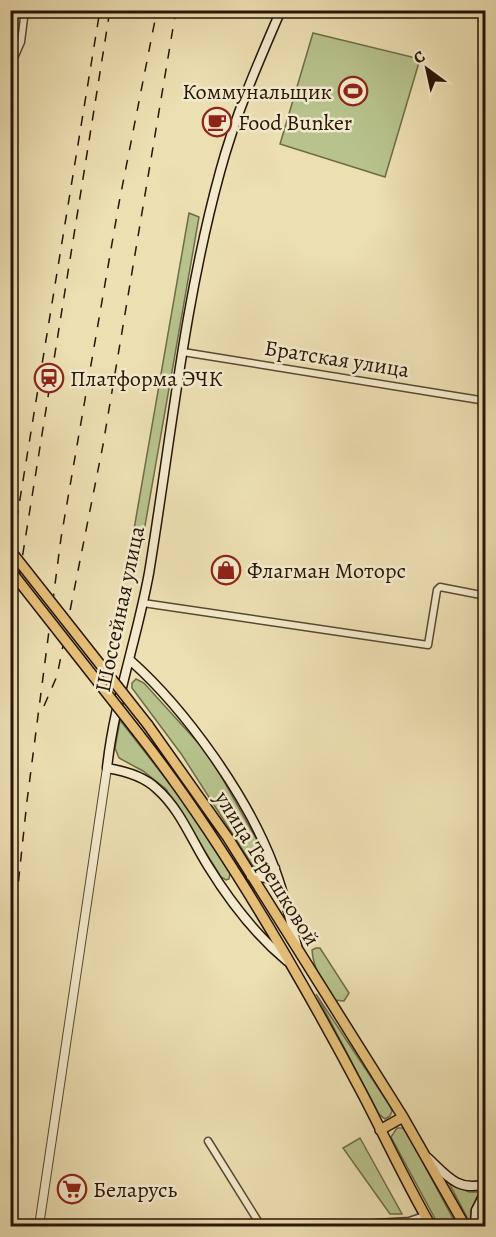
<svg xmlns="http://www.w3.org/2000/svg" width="496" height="1237" font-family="Alegreya,serif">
<rect width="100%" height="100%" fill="#ecdfb2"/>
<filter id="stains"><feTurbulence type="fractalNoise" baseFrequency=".00333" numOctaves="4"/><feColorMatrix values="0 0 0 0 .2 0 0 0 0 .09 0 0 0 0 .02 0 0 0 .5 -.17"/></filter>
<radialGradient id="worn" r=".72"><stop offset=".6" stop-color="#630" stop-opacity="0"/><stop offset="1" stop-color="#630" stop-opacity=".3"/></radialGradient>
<path fill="#b7c28c" stroke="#6e6c48" stroke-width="1.5" d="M313,33l107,26 -35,118 -105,-33z
M189,213l10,4 -60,343 -10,-2z
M136,679l8,4 57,63 16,23 51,91 1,7 -4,5 -12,-6 -71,-111 -50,-67v-5z
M120,720l67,86 43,67 -1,6 -3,1 -5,-3 -55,-88 -23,-18 -24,-13 -4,-10z
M316,948h4l29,45 -5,8 -9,-1c-11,-13 -22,-32 -23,-50z
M316,994l74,112 2,5 -2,5 -5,3 -6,-5z
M397,1128h6l5,7 49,91h-18l-48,-89z
M360,1138l42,76h-12l-47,-66z
M449,1183l20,9h10l-8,19 -1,12z"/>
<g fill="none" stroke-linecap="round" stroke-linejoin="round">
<g stroke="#584830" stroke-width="9">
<path id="minor" d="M10,67l11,-25 4,-32
M183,352l303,49
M143,603l285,42 9,-55 3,-3 46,9
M208,1141l53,85
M331,1226l78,-5 15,-5"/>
</g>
<g stroke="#584830" stroke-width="10">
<path id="tertiary" d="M39,1226l68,-458"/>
</g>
<g stroke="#261505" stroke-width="11">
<path id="secondary" d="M281,10c-23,53 -46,106 -61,162 -36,131 -49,267 -71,401 -12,66 -35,129 -42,195 18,3 37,8 50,21 23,20 35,52 51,77 21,34 49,70 79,95
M131,661c55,49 117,136 143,206 10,25 16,53 23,79
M251,876l16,2 8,-10
M428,1158c19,18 30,34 58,26
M475,1226l1,-16 10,-19"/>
</g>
<g stroke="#261505" stroke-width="12">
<path id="primary" d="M148,725l80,113 175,279 62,109
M138,733c84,107 160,239 224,360 23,44 44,90 69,133
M380,1130l23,-13"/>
</g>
<use href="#minor" stroke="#f3eacd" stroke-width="6"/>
<use href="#tertiary" stroke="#f3eacd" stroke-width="8"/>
<use href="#secondary" stroke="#f3eacd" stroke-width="8"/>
<use href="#primary" stroke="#e6c079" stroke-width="9"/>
<path stroke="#261505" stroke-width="1.5" stroke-dasharray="10 10" stroke-linecap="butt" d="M10,318l7,-66
M10,476l3,36
M10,560l90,-550
M10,634l100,-624
M44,706l13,-30 46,-231 73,-435
M10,961l17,-160 34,-263 58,-335 38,-193"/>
<g stroke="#261505" stroke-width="12" stroke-linecap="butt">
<path id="primary-bridge" d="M10,550l138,175
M10,570l128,163"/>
</g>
<use href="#primary-bridge" stroke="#e6c079" stroke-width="9"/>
</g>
<defs>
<g id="stadium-ring" transform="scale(1.5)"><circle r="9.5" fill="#f3eacd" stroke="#8f2418" stroke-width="1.5"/><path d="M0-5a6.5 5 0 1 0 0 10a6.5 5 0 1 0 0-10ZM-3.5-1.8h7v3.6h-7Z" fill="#8f2418"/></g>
<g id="cafe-ring" transform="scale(1.5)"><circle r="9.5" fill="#f3eacd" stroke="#8f2418" stroke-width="1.5"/><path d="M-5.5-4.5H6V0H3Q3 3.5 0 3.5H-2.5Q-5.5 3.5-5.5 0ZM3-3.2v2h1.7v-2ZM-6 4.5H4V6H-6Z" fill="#8f2418"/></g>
<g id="station-ring" transform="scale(1.5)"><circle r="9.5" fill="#f3eacd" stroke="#8f2418" stroke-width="1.5"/><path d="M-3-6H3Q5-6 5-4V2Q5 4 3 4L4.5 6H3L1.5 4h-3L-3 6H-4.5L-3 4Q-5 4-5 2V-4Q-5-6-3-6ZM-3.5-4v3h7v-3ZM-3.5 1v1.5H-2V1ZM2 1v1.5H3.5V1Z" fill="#8f2418"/></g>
<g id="shop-ring" transform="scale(1.5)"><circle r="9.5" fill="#f3eacd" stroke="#8f2418" stroke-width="1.5"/><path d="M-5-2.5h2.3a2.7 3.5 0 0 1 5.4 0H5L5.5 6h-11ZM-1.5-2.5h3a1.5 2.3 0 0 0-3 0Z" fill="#8f2418"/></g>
<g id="supermarket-ring" transform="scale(1.5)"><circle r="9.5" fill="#f3eacd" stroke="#8f2418" stroke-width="1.5"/><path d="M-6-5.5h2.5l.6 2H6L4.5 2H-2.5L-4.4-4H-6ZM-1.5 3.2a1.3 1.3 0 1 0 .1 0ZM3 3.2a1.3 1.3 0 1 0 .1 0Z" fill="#8f2418"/></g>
</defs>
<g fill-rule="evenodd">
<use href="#stadium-ring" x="353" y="91"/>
<use href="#cafe-ring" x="217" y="122"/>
<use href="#station-ring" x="49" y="378"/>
<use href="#shop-ring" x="226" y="570"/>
<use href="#supermarket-ring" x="72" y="1189"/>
</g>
<g text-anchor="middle" stroke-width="5" stroke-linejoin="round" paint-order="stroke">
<g font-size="22" fill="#261505" stroke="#f3eacd" text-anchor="start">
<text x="332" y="99" text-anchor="end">Коммунальщик</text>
<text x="238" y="130">Food Bunker</text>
<text x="70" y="386">Платформа ЭЧК</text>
<text x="247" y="578">Флагман Моторс</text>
<text x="93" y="1197">Беларусь</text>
</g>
<g font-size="22" fill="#261505" stroke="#f3eacd">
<text transform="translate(337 358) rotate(9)" y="8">Братская улица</text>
<text transform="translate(119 609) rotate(-78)" y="8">Шоссейная улица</text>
<text transform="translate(268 868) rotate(58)" y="8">улица Терешковой</text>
</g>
</g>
<rect width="496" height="1237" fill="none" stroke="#ecdfb2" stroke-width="36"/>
<rect x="12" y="12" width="472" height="1213" fill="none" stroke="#261505" stroke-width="3"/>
<rect x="18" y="18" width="460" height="1201" fill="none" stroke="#261505" stroke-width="1.5"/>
<g transform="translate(427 69) rotate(327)" stroke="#f3eacd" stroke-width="4.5" paint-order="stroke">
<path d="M0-4.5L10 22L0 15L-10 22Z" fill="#261505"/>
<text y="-9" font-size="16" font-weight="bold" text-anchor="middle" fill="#261505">С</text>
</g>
<rect width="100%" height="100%" filter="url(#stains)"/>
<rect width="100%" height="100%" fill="url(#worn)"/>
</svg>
